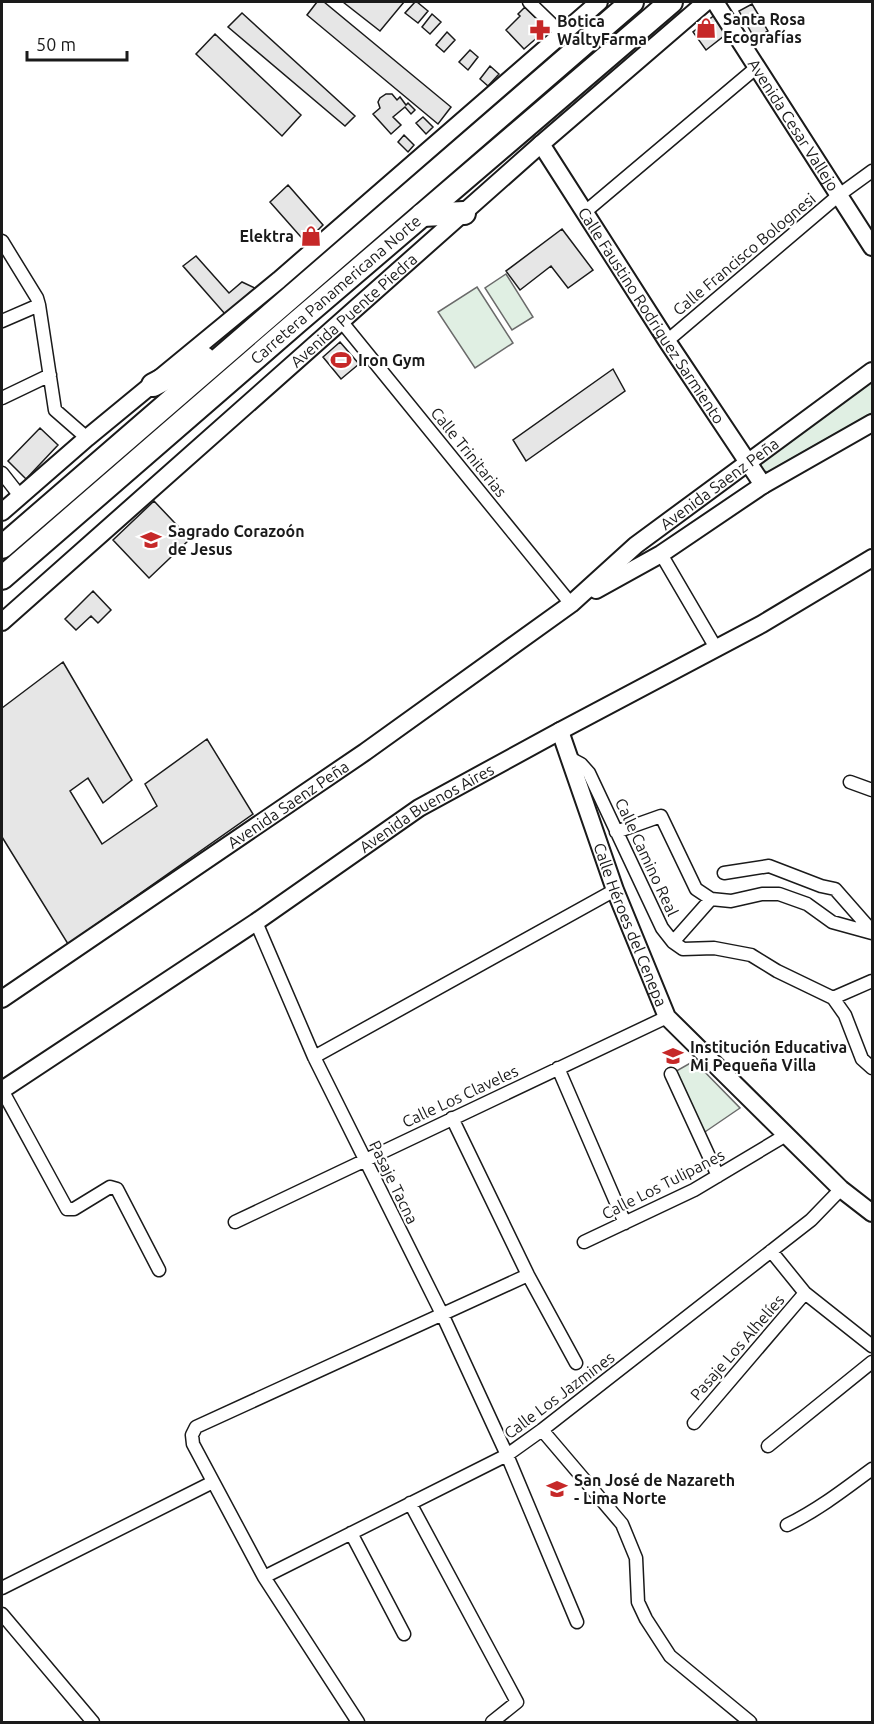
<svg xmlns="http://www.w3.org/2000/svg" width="874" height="1724" font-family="Ubuntu,sans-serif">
<rect width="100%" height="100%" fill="#fff"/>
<path fill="#e0efe3" stroke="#6a6a6a" stroke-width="1.5" d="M506,274l27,43 -21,13 -27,-42z
M477,287l36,56 -38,25 -37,-56z
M872,380v33l-104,59 -5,-1 -4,-5 1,-5z
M694,1061l46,47 -41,28 -28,-62z"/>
<path fill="#e6e6e6" stroke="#1a1a1a" stroke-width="1.5" d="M317,2h7l127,105 -13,17 -131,-109z
M343,2h61l-24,29z
M415,2h2l11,9 -10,12 -13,-10z
M752,4l16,27 -13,8 -16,-28z
M525,7l22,22 -23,20 -18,-19 14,-14 -2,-2z
M242,13l113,103 -10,10 -117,-99z
M432,14l9,8 -11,12 -8,-7z
M716,14l13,18 -23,18 -13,-18z
M447,32l8,8 -11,12 -8,-7z
M215,34l86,81 -19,21 -86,-82z
M470,50l8,7 -10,13 -9,-8z
M490,66l9,8 -11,12 -8,-7z
M386,94h6l5,6 3,-3 6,8 2,-2 7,7 -4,4 -6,-7 -12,10 8,8 -10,9 -18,-20 7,-6 -2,-6 2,-4z
M423,117l10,10 -7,7 -10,-11z
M404,135l10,10 -6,7 -10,-10z
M288,185l35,40 -5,5 3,3 -13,12 -38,-43z
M562,229l31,41 -25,18 -17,-22 -31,24 -14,-19z
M196,256l33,37 13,-11 13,6 -30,26 -42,-48z
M340,342l19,22 -18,15 -18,-22z
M613,369l12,22 -99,70 -13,-21z
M40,428l18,17 -32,34 -18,-18z
M154,501l36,38 -41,39 -36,-38z
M93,591l18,19 -13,13 -7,-7 -15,14 -11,-11z
M63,662l69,118 -29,23 -15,-25 -18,13 32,53 55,-38 -12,-22 62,-45 46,75 -185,130 -66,-107v-129z"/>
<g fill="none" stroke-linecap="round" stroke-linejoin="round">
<g stroke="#1a1a1a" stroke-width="15">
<path id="street" d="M529,2l32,31
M585,212l172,-145
M2,241l35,57 2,7 16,105 32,28
M2,321l37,-16
M341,321l230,283
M667,341l172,-146 33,-24
M2,398l48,-23
M2,473l18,23
M661,554l55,94
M568,757l13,7 8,9 73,155 11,14 10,7 31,-1 37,7 26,16 56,27 12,17 17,44 10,9
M850,782l22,8
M616,832l45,-16 35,73 15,10 20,2 31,-7h17l28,10 25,18 40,11
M724,873l45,-7 52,20 14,3 37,42
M256,922l58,135 128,257 65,141 70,167
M673,942l38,-43
M833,998l39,-17
M314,1057l301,-167
M558,1068l67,155
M671,1074l47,102
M2,1090l65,119h7l36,-22 7,2 42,81
M452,1118l76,157 48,88
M235,1222l432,-205
M584,1242l110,-52 92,-55
M771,1251l34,42 67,53
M694,1423l111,-130
M542,1430l80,94 14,34 2,44 8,17 24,37 80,66
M768,1446l104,-84
M410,1503l107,199 -25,20
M787,1525c31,-15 58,-36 85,-56
M351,1533l53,101
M264,1577l243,-122 35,-25 269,-210 30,-31
M2,1588l211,-106
M2,1614l91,108
M358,1722l-94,-145 -71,-133 -1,-9 4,-8 332,-152"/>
</g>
<g stroke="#1a1a1a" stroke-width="20">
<g id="secondary">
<path id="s1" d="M715,2l157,245"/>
<path id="s2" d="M541,144l126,197 96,144"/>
<path d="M2,512l85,-74 192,-158 320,-278"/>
<path d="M596,590l65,-36 102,-69 109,-62"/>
<path id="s3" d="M2,622l539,-478 165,-142"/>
<path id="s4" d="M560,731l55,159 52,127 174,172 31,24"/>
<path id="s5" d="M2,999l363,-247 206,-148 65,-59 236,-174"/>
<path id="s6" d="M2,1090l254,-168 163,-114 141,-77 202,-107 110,-66"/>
</g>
</g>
<g stroke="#1a1a1a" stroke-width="26">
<g id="highway">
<path d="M422,215l42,-2"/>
<path d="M153,385l51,-27"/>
<path d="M2,547l630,-545"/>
<path id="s7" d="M2,578l294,-255 375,-321"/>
</g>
</g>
<use href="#street" stroke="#fff" stroke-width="12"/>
<use href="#secondary" stroke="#fff" stroke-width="16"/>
<use href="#highway" stroke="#fff" stroke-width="22"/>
</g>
<defs>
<g id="shop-bare" transform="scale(1.62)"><path d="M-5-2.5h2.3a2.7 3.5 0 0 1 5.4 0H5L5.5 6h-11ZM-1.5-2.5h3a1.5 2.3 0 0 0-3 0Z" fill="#c62828" stroke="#fff" stroke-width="2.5" paint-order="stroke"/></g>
<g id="pharmacy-bare" transform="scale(1.62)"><path d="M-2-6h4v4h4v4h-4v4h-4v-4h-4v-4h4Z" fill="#c62828" stroke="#fff" stroke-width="2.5" paint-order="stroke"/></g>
<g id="stadium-bare" transform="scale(1.62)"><path d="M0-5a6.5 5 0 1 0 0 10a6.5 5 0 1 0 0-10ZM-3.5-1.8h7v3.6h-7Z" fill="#c62828" stroke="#fff" stroke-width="2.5" paint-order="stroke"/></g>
<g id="school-bare" transform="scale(1.62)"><path d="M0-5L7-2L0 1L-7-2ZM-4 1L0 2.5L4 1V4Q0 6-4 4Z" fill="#c62828" stroke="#fff" stroke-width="2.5" paint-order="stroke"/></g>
</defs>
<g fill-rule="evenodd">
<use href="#shop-bare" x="706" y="28"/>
<use href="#pharmacy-bare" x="540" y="30"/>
<use href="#shop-bare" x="311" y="236"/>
<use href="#stadium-bare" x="341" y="360"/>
<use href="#school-bare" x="151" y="540"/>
<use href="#school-bare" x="673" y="1056"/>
<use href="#school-bare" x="557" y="1489"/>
</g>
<g text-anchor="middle" stroke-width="4.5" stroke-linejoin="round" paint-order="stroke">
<g font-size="16" font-weight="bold" fill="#1a1a1a" stroke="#fff" text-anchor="start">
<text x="723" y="25">Santa Rosa<tspan x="723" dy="18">Ecografías</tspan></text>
<text x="557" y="27">Botica<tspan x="557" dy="18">WaltyFarma</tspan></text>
<text x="294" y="242" text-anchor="end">Elektra</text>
<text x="358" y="366">Iron Gym</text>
<text x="168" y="537">Sagrado Corazoón<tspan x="168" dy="18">de Jesus</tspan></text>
<text x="690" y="1053">Institución Educativa<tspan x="690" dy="18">Mi Pequeña Villa</tspan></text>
<text x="574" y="1486">San José de Nazareth<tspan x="574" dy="18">- Lima Norte</tspan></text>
</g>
<g font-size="16" fill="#1a1a1a" stroke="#fff">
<text dy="6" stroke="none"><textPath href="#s1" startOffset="146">Avenida Cesar Vallejo</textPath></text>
<text transform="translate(744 254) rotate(-40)" y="6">Calle Francisco Bolognesi</text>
<text dy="6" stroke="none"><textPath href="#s7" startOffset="441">Carretera Panamericana Norte</textPath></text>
<text dy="6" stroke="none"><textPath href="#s3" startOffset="470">Avenida Puente Piedra</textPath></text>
<text dy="6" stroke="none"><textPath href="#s2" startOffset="204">Calle Faustino Rodriguez Sarmiento</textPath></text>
<text transform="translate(469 452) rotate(51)" y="6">Calle Trinitarias</text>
<text dy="6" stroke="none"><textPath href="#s5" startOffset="884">Avenida Saenz Peña</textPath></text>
<text dy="6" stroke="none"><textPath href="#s5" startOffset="346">Avenida Saenz Peña</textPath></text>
<text dy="6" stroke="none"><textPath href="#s6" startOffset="510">Avenida Buenos Aires</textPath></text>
<text transform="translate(647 857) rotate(65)" y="6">Calle Camino Real</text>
<text dy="6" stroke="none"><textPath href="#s4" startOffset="206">Calle Héroes del Cenepa</textPath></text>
<text transform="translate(460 1096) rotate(-25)" y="6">Calle Los Claveles</text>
<text transform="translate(394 1182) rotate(64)" y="6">Pasaje Tacna</text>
<text transform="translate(663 1184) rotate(-27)" y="6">Calle Los Tulipanes</text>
<text transform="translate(737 1347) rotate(-49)" y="6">Pasaje Los Alhelíes</text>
<text transform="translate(559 1395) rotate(-37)" y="6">Calle Los Jazmines</text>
</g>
</g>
<rect width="874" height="1724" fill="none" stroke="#1a1a1a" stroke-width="6"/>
<path d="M27 51v9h100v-9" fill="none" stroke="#1a1a1a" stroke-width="3"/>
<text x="36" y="51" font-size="18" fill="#1a1a1a" stroke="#ffffff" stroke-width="4.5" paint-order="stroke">50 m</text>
</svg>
